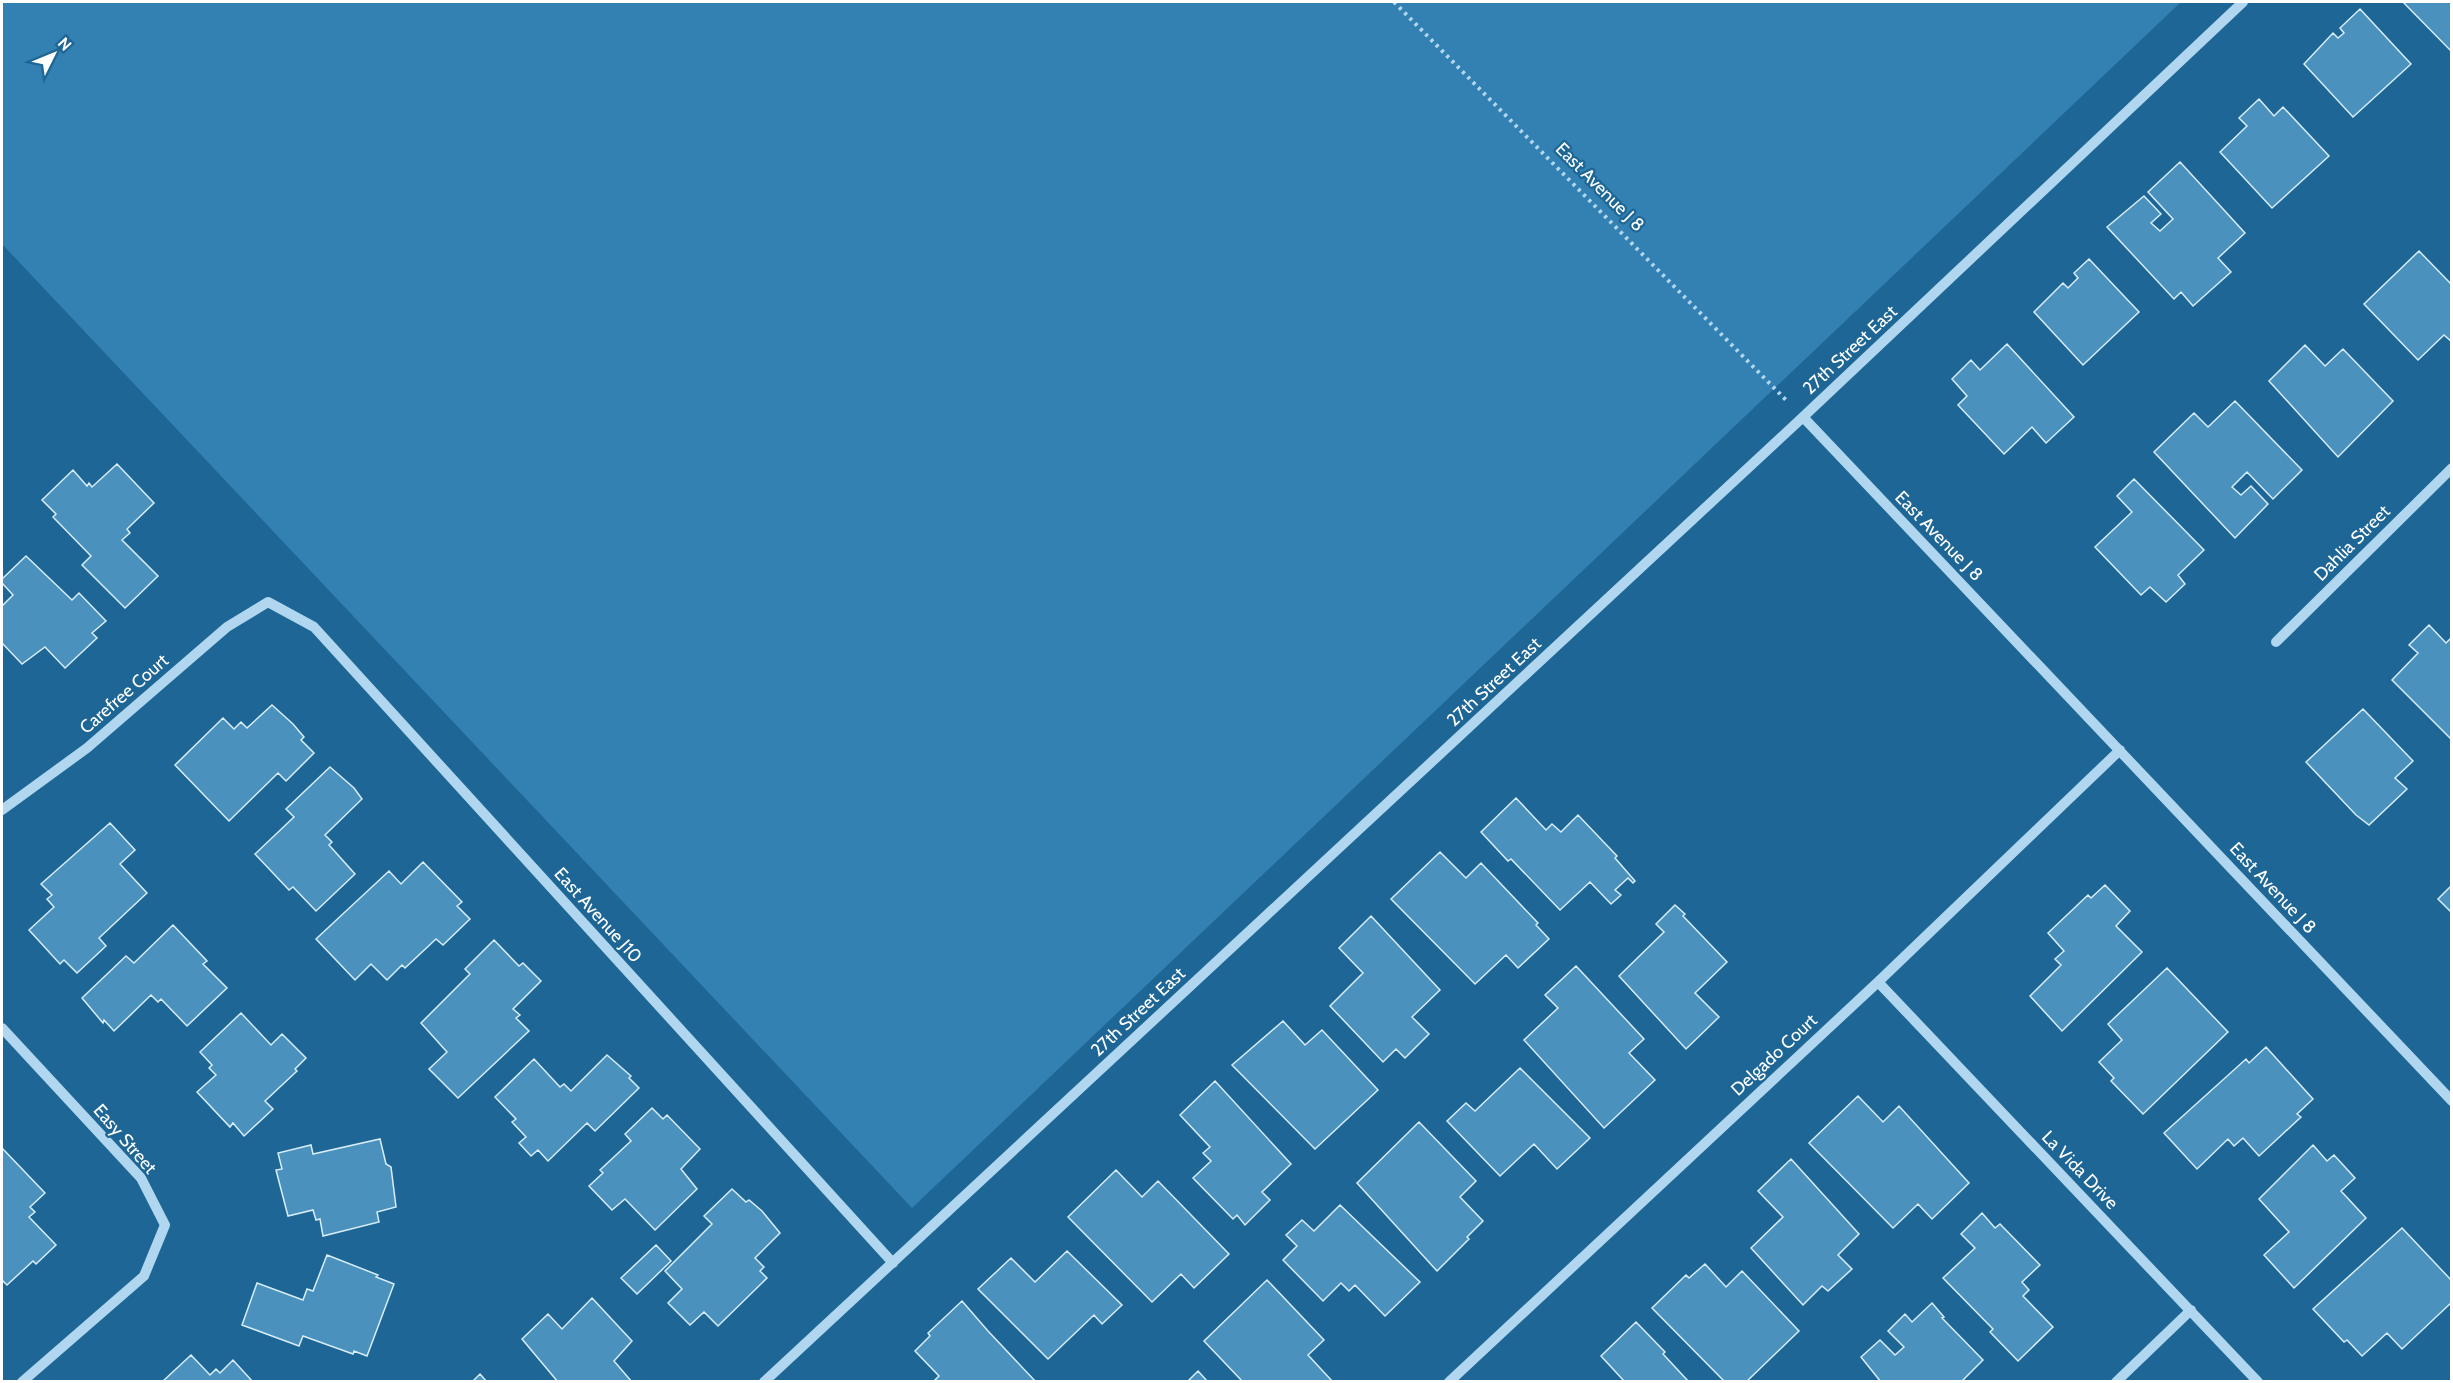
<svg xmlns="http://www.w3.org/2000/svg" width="2453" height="1383" font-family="Cabin,sans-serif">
<rect width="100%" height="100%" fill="#1e6695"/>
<path fill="#3281b2" d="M2,2h2179l-1269,1206 -910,-964z"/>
<path fill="#4a91bd" stroke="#d7edfa" stroke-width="1.5" d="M2403,2h49v50z
M2360,9l51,55 -58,53 -49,-53 29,-31 5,5 6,-5 -4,-5z
M2259,99l15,17 9,-9 46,49 -57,52 -52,-56 27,-26 -8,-8z
M2180,162l65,71 -27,25 13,14 -38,34 -12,-14 -7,7 -67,-72 37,-31 17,18 -10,9 9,8 13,-12 -25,-27z
M2419,251l33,34v57l-8,-7 -26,25 -54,-56z
M2089,259l50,53 -56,53 -49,-53 29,-29 5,5 10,-10 -4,-5z
M2007,344l67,73 -28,26 -14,-16 -28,27 -46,-49 9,-9 -15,-17 19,-19 9,10z
M2305,345l20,21 18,-17 50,52 -55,56 -69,-76z
M2235,401l67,69 -29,29 -26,-27 -15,15 9,8 10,-9 17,18 -33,34 -81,-86 40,-39 14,14z
M117,464l37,39 -27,26 3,4 -8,7 36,36 -33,32 -43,-43 9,-9 -38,-39 3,-3 -14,-14 31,-30 14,16 2,-3 3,4z
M2134,479l70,71 -26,25 7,9 -19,18 -16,-15 -9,8 -46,-48 37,-35 -15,-16z
M26,556l46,44 7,-7 27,28 -14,12 5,5 -32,30 -20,-21 -23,17 -20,-21v-37l11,-11 -11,-12v-4z
M2429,625l17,18 6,-6v103l-60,-60 26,-27 -9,-8z
M272,705l21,19 11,13 -3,3 13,13 -28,28 -8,-8 -49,48 -54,-56 48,-47 11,11 7,-7 6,6z
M2363,709l50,52 -18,17 12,11 -38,36 -13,-10 -50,-53z
M330,767l24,21 8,11 -37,36 7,7 -3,3 26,29 -39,37 -23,-24 -4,3 -34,-36 39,-37 -8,-8z
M1516,798l30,32 6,-6 9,8 17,-17 39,41 -2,2 20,23 -2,2 -5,-5 -13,12 6,5 -10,9 -21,-22 -30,28 -49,-51 -3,2 -27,-29z
M110,823l25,27 -15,14 27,29 -48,45 7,8 -29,27 -13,-13 -4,4 -31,-34 25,-23 -7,-8 5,-4 -11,-11z
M1440,852l26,26 15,-15 57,60 -2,2 13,14 -31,29 -12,-13 -31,29 -84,-85z
M423,862l39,40 -5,4 13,13 -27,26 -7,-6 -31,29 -3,-3 -15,15 -16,-16 -16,16 -39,-41 73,-68 12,13z
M2105,885l25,26 -14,15 26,26 -80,79 -32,-35 31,-31 -6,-6 9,-8 -16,-18 40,-38 3,3z
M2452,885v28l-14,-14z
M1675,905l10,9 -2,2 44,46 -32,31 24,24 -33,32 -67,-73 45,-44 -8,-8z
M1371,916l69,74 -28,27 17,17 -24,24 -9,-9 -13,13 -53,-56 33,-33 -24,-25z
M173,925l34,36 -4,3 24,24 -40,38 -26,-27 -3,3 -7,-7 -37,36 -10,-11 -1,3 -21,-25 44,-42 8,7z
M494,940l25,26 4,-3 18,18 -28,28 7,6 -4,3 13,13 -71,67 -29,-29 18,-17 -26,-29 49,-49 -5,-5z
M1576,966l68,73 -15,14 26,27 -51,48 -80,-88 34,-32 -13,-13z
M2167,968l61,64 -85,82 -32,-33 3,-3 -15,-16 23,-22 -14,-16z
M241,1013l30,32 11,-11 24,24 -11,11 2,2 -32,30 8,8 -29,27 -11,-13 -3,4 -33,-35 19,-17 -7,-7 3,-3 -12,-13z
M1283,1021l22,24 17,-15 56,60 -63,59 -83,-84z
M2266,1047l47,52 -16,15 4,3 -42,39 -16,-18 -9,8 -6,-7 -31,30 -33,-36 82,-74 3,4z
M607,1055l24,21 -2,2 10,10 -44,43 -8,-8 -39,38 -10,-11 -7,6 -12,-13 7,-6 -14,-15 4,-3 -21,-22 39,-38 26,28 4,-3 7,7z
M1520,1068l70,70 -33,31 -23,-25 -34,32 -53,-55 19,-18 9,8z
M1215,1081l76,83 -29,28 8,8 -25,25 -8,-10 -4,4 -40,-41 18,-17 -8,-8 7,-6 -30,-32z
M1858,1096l25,26 16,-16 70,77 -37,36 -14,-15 -25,24 -84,-85z
M652,1108l11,11 4,-4 33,34 -19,20 16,20 -42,41 -30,-31 -13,11 -23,-24 14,-13 -3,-3 31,-29 -6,-7z
M1419,1122l57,59 -16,16 23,24 -16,16 2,2 -32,32 -80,-88z
M380,1139l6,25 5,3 5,40 -19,5 2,10 -56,14 -3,-17 -4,1 -3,-10 -25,6 -12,-46 6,-1 -4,-16 33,-8 2,9z
M2313,1145l14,16 7,-6 21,23 -14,13 25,27 -72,70 -30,-33 25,-23 -30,-33z
M2,1148l43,45 -15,14 5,5 -6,5 27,28 -20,19 -3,-3 -26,24 -5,-5z
M1791,1159l68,75 -21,21 14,14 -24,22 -6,-5 -19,19 -52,-57 32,-31 -25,-26z
M1116,1170l26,27 16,-16 71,73 -35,34 -13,-14 -29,28 -84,-85z
M732,1189l14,13 3,-2 13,11 18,22 -25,25 9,9 -4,4 7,7 -49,48 -14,-14 -14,13 -22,-22 14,-14 -17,-18 47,-47 -8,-8z
M1340,1205l80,77 -35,34 -30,-31 -6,6 -8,-8 -18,18 -40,-41 14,-14 -11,-11 16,-15 12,11z
M1982,1213l13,15 5,-4 40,41 -18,17 7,8 -6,6 30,31 -35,34 -28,-29 3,-3 -50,-51 32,-30 -14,-14z
M2402,1228l50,53v21l-50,47 -15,-16 -25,23 -15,-16 -3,2 -31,-33z
M656,1245l15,16 -34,33 -16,-16z
M1067,1251l55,54 -20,19 -8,-9 -46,44 -70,-70 33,-31 24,24z
M327,1255l51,20 -2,2 18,7 -27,72 -13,-5 -1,3 -50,-18 -4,10 -57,-21 15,-42 46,17 4,-11 6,2z
M1705,1264l21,23 16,-16 57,60 -53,51h-21l-73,-74 34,-33 3,3z
M1267,1280l57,60 -16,15 25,27h-90l-39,-41z
M592,1298l40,43 -18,20 18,21h-74l-36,-43 26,-25 14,15z
M962,1301l26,30 48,51h-103l6,-6 -24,-25 15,-15 -2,-3z
M1932,1303l12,14 -2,1 41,42 -22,22h-80l-20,-25 19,-17 15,15 9,-8 -16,-16 17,-17 7,8z
M1636,1322l29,30 -2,2 26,28h-64l-24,-26z
M191,1355l19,20 6,-6 4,4 13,-13 20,22h-91z
M1198,1371l10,11h-21z
M480,1374l7,8h-15z"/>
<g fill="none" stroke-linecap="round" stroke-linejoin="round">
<path stroke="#b0d7ef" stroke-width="4" stroke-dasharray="3 4.5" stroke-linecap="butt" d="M1394,2l392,398"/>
<path stroke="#b0d7ef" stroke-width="10" d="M1803,417l649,684
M2276,642l176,-174
M2,810l85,-62 140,-121 41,-25 46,25 579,636
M1878,982l380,400
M2,1028l139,150 24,47 -21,51 -122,106
M764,1382l1039,-965 440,-415
M1449,1382l429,-400 242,-232
M2116,1382l75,-72"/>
</g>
<g text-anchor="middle" stroke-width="4.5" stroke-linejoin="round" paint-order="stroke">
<g font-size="18" fill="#fff" stroke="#1e6695">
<text transform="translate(1600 187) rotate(45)" y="6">East Avenue J 8</text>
<text transform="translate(1850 350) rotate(-43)" y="6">27th Street East</text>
<text transform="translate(1939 536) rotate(46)" y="6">East Avenue J 8</text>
<text transform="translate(2352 543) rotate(-45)" y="6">Dahlia Street</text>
<text transform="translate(1494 682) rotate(-43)" y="6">27th Street East</text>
<text transform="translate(124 694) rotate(-41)" y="6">Carefree Court</text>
<text transform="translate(2273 888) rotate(47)" y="6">East Avenue J 8</text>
<text transform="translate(598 915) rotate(48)" y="6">East Avenue J10</text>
<text transform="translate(1138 1012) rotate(-43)" y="6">27th Street East</text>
<text transform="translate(1774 1055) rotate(-43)" y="6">Delgado Court</text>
<text transform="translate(125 1139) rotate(49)" y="6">Easy Street</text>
<text transform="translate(2080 1170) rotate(46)" y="6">La Vida Drive</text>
</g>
</g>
<rect width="2453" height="1383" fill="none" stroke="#ffffff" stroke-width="6"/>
<g transform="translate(54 54) rotate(47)" stroke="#1e6695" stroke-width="4.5" paint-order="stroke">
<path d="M0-4.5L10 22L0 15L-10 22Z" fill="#ffffff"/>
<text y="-9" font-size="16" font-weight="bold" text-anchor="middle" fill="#ffffff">N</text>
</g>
</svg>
